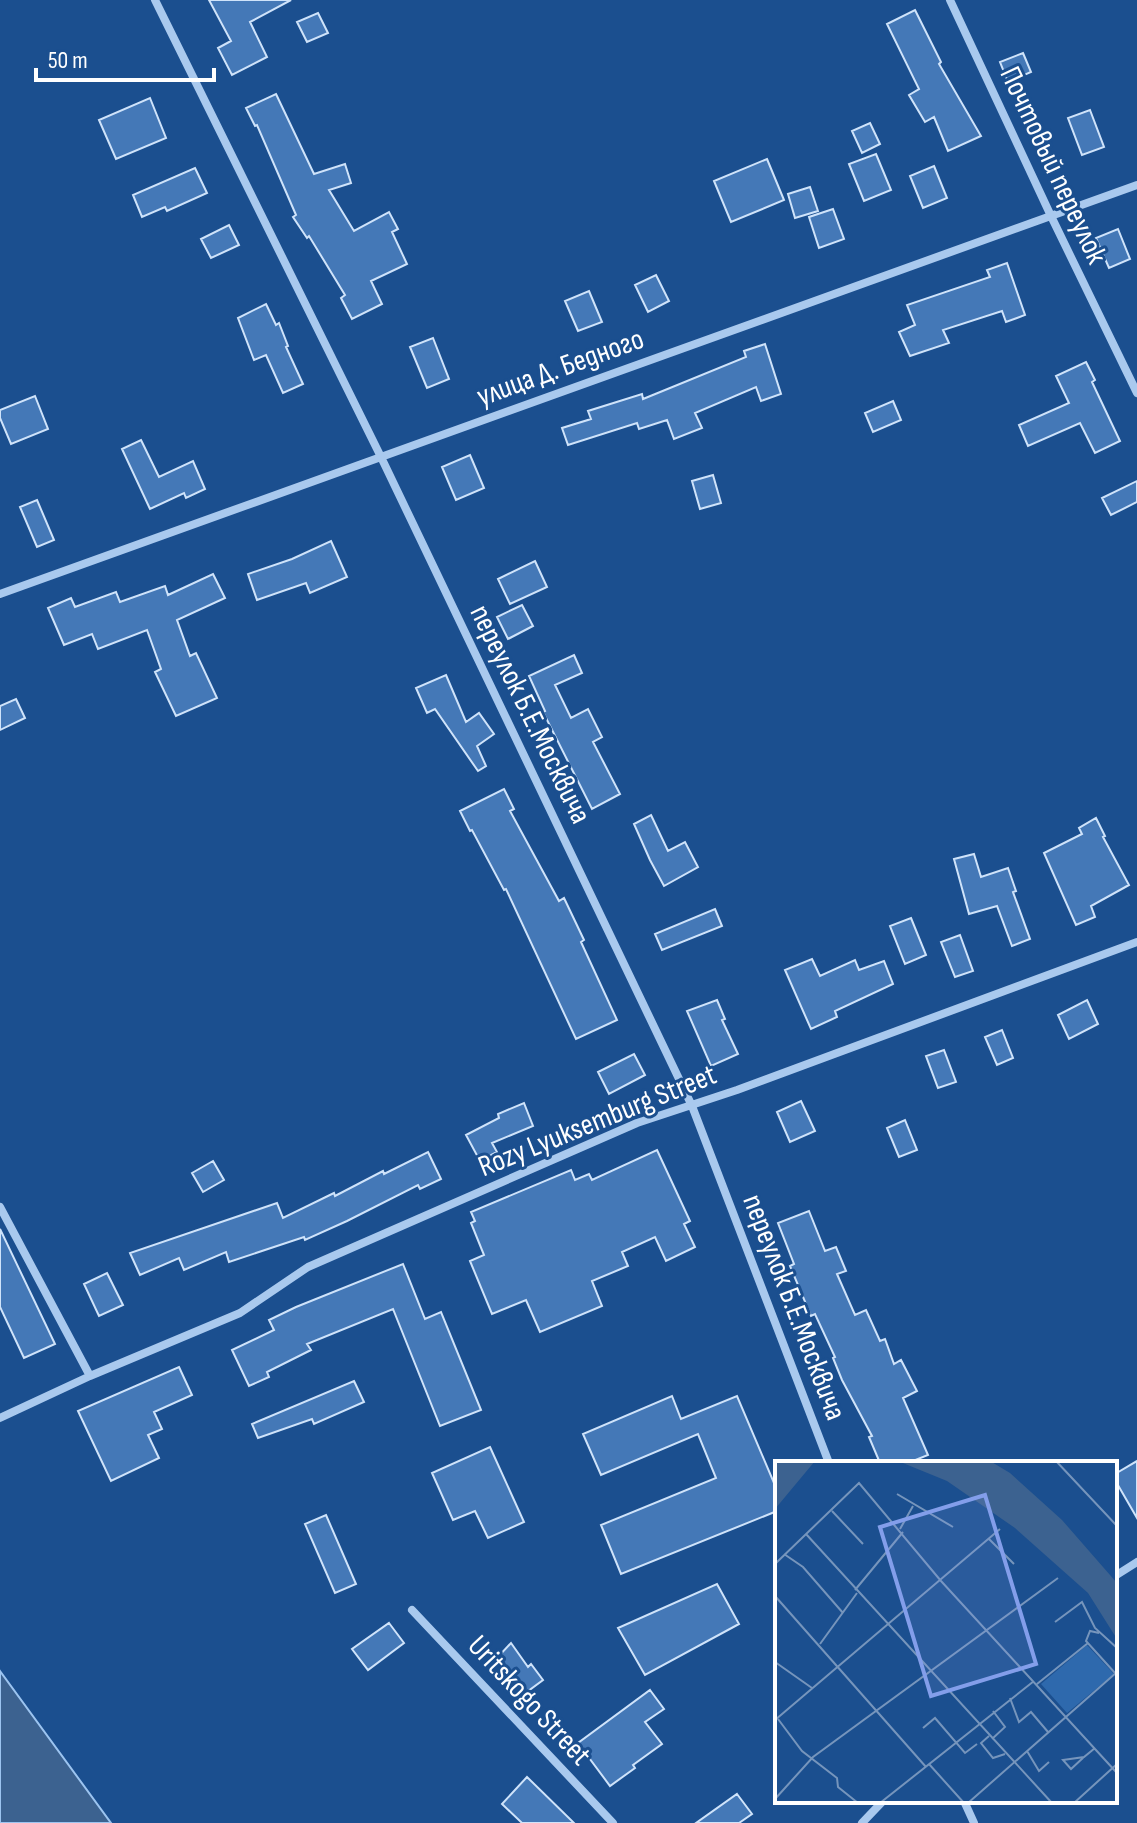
<svg xmlns="http://www.w3.org/2000/svg" width="1137" height="1823" font-family="'Sofia Sans Condensed',sans-serif">
<rect width="100%" height="100%" fill="#1b4f8f"/>
<path fill="#3c6290" stroke="#9cc4f0" stroke-width="2" d="M0,1671l111,152h-111z"/>
<path fill="#4478b7" stroke="#cfe3fa" stroke-width="2" d="M209,0h82l-41,22 17,35 -35,18 -14,-27 13,-7z
M915,10l26,52 -2,2 42,72 -33,15 -14,-34 -9,5 -16,-27 10,-6 -32,-65z
M318,13l10,20 -21,9 -10,-20z
M1023,53l8,19 -23,10 -8,-20z
M276,94l38,80 31,-10 6,19 -22,7 25,41 35,-19 9,17 -6,3 15,32 -36,17 11,23 -30,15 -11,-21 4,-3 -36,-59 -2,2 -14,-21 3,-2 -39,-90 -2,1 -9,-18z
M150,98l16,40 -50,21 -17,-39z
M1090,110l14,37 -22,8 -14,-37z
M870,123l10,21 -18,9 -10,-22z
M876,154l15,36 -27,11 -15,-37z
M767,159l17,41 -53,22 -17,-41z
M934,166l13,32 -24,10 -13,-32z
M195,168l12,25 -40,18 -2,-4 -23,10 -9,-22z
M810,187l8,24 -23,7 -7,-24z
M833,209l11,30 -25,9 -10,-31z
M229,225l10,20 -28,13 -10,-19z
M1118,229l12,30 -21,9 -13,-30z
M1007,263l18,52 -19,7 -4,-11 -59,19 6,13 -39,13 -11,-24 16,-7 -8,-20 83,-28 -3,-7z
M656,275l13,26 -21,11 -13,-27z
M589,291l13,31 -24,9 -13,-30z
M266,304l10,21 3,-2 9,23 -2,1 17,37 -20,9 -17,-38 -12,5 -16,-42z
M433,338l16,41 -22,9 -17,-41z
M765,344l16,50 -20,7 -5,-14 -61,26 7,15 -28,11 -7,-19 -28,9 -2,-6 -69,22 -6,-17 29,-9 -3,-8 54,-17 1,5 103,-42 -2,-6z
M1086,362l9,18 -3,2 28,59 -25,12 -15,-30 -52,23 -9,-21 50,-22 -13,-27z
M35,396l13,33 -37,15 -11,-26v-8z
M893,401l8,19 -28,12 -8,-19z
M141,440l18,37 34,-16 12,28 -19,9 -2,-5 -34,16 -28,-60z
M470,455l14,33 -28,12 -14,-33z
M713,475l8,28 -21,6 -8,-28z
M1137,481v21l-26,13 -9,-17z
M37,500l17,40 -17,7 -17,-40z
M331,541l16,36 -37,16 -4,-10 -49,17 -9,-26 44,-15z
M535,561l12,26 -37,17 -12,-25z
M213,574l12,24 -48,22 13,36 6,-3 21,45 -41,18 -21,-44 6,-3 -14,-39 -49,19 -6,-15 -28,11 -16,-37 23,-10 4,9 41,-15 4,10 45,-16 3,9z
M522,605l11,21 -25,13 -11,-22z
M574,655l8,18 -27,12 16,33 17,-9 14,28 -9,5 27,52 -28,15 -49,-97 2,-1 -16,-35z
M446,675l20,47 13,-9 15,21 -17,12 9,20 -8,5 -43,-62 -8,4 -11,-25z
M16,699l9,19 -25,12v-24z
M504,789l10,20 -4,2 49,90 5,-3 20,42 -3,2 36,78 -41,19 -70,-150 -2,1 -32,-60 -2,1 -10,-20z
M651,815l17,36 17,-9 13,25 -34,19 -14,-26 -16,-36z
M1096,818l9,18 -2,1 26,48 -38,21 4,11 -19,8 -32,-72 38,-19 -3,-6z
M974,854l7,23 27,-9 8,23 -3,1 17,47 -18,7 -15,-40 -28,8 -15,-55z
M715,909l7,17 -60,24 -7,-16z
M911,918l15,37 -21,9 -15,-38z
M960,935l13,36 -18,6 -14,-35z
M812,959l8,17 35,-16 4,10 25,-9 9,23 -58,27 2,6 -26,12 -26,-59z
M717,1000l8,19 -3,1 16,34 -27,12 -24,-55z
M1087,1000l11,24 -29,15 -11,-24z
M1002,1030l11,28 -16,7 -12,-28z
M944,1050l12,32 -18,6 -12,-32z
M634,1054l11,21 -36,19 -11,-22z
M801,1101l14,30 -25,11 -13,-30z
M524,1103l9,23 -41,17 5,9 -17,9 -14,-26 33,-17 -1,-4z
M905,1120l12,30 -18,7 -12,-29z
M657,1150l33,71 -6,3 11,23 -29,14 -11,-24 -33,15 6,14 -36,15 10,25 -62,26 -14,-32 -34,14 -22,-53 14,-6 -13,-32 4,-2 -4,-9 100,-42 4,10 14,-6 3,6z
M428,1152l13,27 -21,10 -2,-4 -71,36 -42,19 -1,-3 -75,25 -3,-10 -42,18 -5,-12 -39,17 -10,-22 147,-50 6,15 51,-25 1,3 48,-25 1,3z
M213,1161l11,19 -21,12 -11,-19z
M809,1211l16,40 11,-4 10,24 -9,3 18,41 11,-5 14,31 5,-2 9,25 7,-4 16,31 -14,7 25,57 -20,8h-28l-11,-26 3,-1 -30,-56 -9,-22 2,-1 -20,-43 -4,2 -21,-50 4,-2 -16,-41z
M0,1229l55,115 -31,14 -24,-51z
M403,1264l22,55 16,-7 40,98 -41,16 -47,-117 -86,35 4,6 -44,22 2,5 -20,9 -17,-36 42,-20 -5,-10 27,-13z
M107,1273l16,32 -24,11 -15,-32z
M179,1367l13,28 -38,17 8,17 -14,6 11,23 -48,23 -33,-70z
M354,1381l10,21 -50,22 -2,-5 -54,19 -6,-14z
M672,1396l9,23 56,-23 40,94v21l-156,63 -20,-49 115,-47 -18,-44 -97,41 -18,-41z
M490,1447l34,75 -36,16 -13,-27 -22,9 -21,-47z
M1137,1461v57l-22,-38v-6z
M326,1515l30,69 -21,9 -30,-69z
M717,1584l22,40 -94,51 -27,-47z
M389,1623l15,20 -36,27 -16,-21z
M511,1643l17,24 3,-3 12,16 -23,17 -12,-16 3,-2 -15,-20z
M650,1690l14,19 -19,13 17,22 -29,21 2,3 -25,18 -32,-43z
M527,1777l47,46h-52l-20,-19z
M737,1794l15,20 -13,9h-43z"/>
<g fill="none" stroke-linecap="round" stroke-linejoin="round">
<path stroke="#a9c9ee" stroke-width="8" d="M155,0l226,457 311,649 137,357
M950,0l101,216 86,177
M0,594l1137,-409
M0,1207l90,169
M0,1418l90,-42 150,-63 68,-46 329,-144 100,-33 400,-148
M1115,1576l22,-14
M412,1610l201,213
M964,1801l10,22
M862,1823l21,-22"/>
</g>
<g text-anchor="middle" stroke-width="6" stroke-linejoin="round" paint-order="stroke">
<g font-size="30" fill="#fff" stroke="#1b4f8f">
<text transform="translate(1054 165) rotate(65)" y="10">Почтовый переулок</text>
<text transform="translate(560 367) rotate(-20)" y="10">улица Д. Бедного</text>
<text transform="translate(531 714) rotate(64)" y="10">переулок Б.Е.Москвича</text>
<text transform="translate(597 1120) rotate(-22)" y="10">Rozy Lyuksemburg Street</text>
<text transform="translate(795 1307) rotate(69)" y="10">переулок Б.Е.Москвича</text>
<text transform="translate(530 1700) rotate(47)" y="10">Uritskogo Street</text>
</g>
</g>
<g transform="translate(775 1461)">
<rect width="342" height="342" fill="#1b4f8f"/>
<path d="M312,184l27,29 -47,39 -26,-29z" fill="#2e69ad"/>
<path d="M0,0h40l-40,48zM123,0h92l20,12 52,47 55,63v56l-29,-46 -73,-65 -68,-47z" fill="#3c6290"/>
<path fill="none" stroke="#7695bc" stroke-width="2" d="M281,0l61,65M122,33l56,33M57,50l31,33M125,68l13,-23M31,73l246,269M214,78l25,25M9,93l19,13 40,46M0,103l84,-81 82,98 176,192M80,129l48,-58M0,135l151,171M280,161l27,-20 13,26 22,20M324,172l-9,-2 -4,10 29,32M45,183l37,-51M0,201l37,26M262,223l51,-41M235,237l9,24 12,-10 17,20M3,258l24,32 35,27 1,9 20,16M0,259l225,-191M148,267l12,-10 30,35 12,-9M214,275l-8,7 12,15 12,-4M217,278l13,-12 -12,-16M252,290l12,20 10,-9M309,296l-13,12 -8,-9 21,-3 11,-9M154,303l35,39M0,338l38,-42 245,-179M105,342l154,-122M193,342l149,-131M299,342l43,-39"/>
<path fill="#839eea" fill-opacity="0.15" stroke="#839eea" stroke-width="4" d="M210,34l51,169 -105,32 -51,-169z"/>
<rect width="342" height="342" fill="none" stroke="#fff" stroke-width="4"/>
</g>
<path d="M36 68v12h178v-12" fill="none" stroke="#ffffff" stroke-width="4"/>
<text x="48" y="68" font-size="24" fill="#ffffff" stroke="#1b4f8f" stroke-width="6" paint-order="stroke">50 m</text>
</svg>
